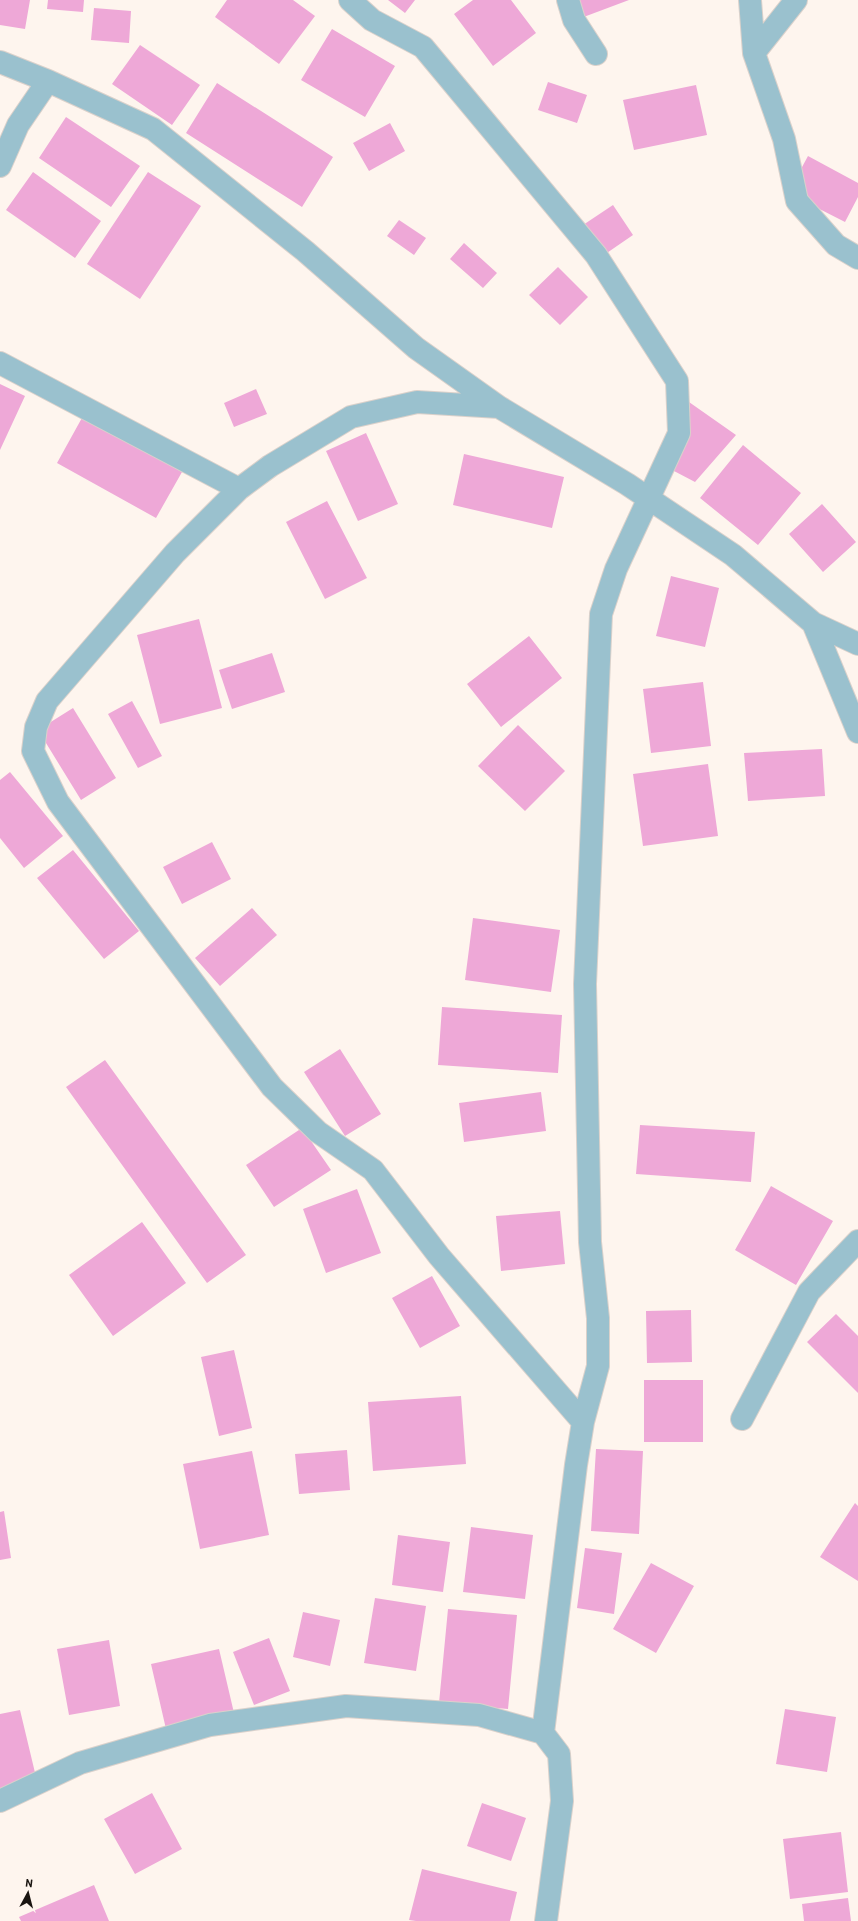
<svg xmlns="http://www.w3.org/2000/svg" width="858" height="1921" font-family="Barlow,sans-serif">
<rect width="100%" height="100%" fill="#fef5ee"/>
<path fill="#eea8d7" d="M0,0h30l-5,29 -25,-4z
M48,0h36l-1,12 -36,-3z
M227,0h66l22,16 -36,48 -64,-47z
M388,0h27l-10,13z
M473,0h38l25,33 -43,33 -39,-52z
M574,0h55l-48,18z
M94,8l37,3 -2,32 -38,-3z
M332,29l63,37 -30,51 -64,-37z
M140,45l60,40 -28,40 -60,-41z
M548,82l39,13 -10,28 -39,-13z
M217,83l116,74 -31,50 -116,-74z
M696,85l11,50 -73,15 -11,-50z
M66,117l74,49 -29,41 -72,-49z
M390,123l15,28 -36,20 -16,-28z
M808,156l50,27v14l-13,25 -57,-29z
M33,172l68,49 -26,37 -69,-48z
M148,172l53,34 -61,93 -53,-35z
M613,205l20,30 -32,22 -21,-30z
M399,220l27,18 -12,17 -27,-19z
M464,243l33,30 -14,15 -33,-29z
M558,267l30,30 -28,28 -31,-30z
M0,384l25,12 -25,54z
M256,389l11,25 -33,13 -10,-24z
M679,395l57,40 -41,47 -21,-11z
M83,416l99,56 -26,46 -99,-55z
M366,433l32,71 -40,17 -32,-70z
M743,445l58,48 -43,52 -58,-47z
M464,454l100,23 -12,51 -99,-23z
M327,501l40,77 -42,21 -39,-77z
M822,504l34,38 -33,30 -34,-38z
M671,576l48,12 -14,59 -49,-11z
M199,619l23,89 -62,16 -23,-89z
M529,636l33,42 -61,49 -34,-43z
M272,653l13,39 -53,17 -13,-39z
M703,682l8,64 -60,7 -8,-64z
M132,701l30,55 -24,12 -30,-54z
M73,708l43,70 -35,22 -43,-70z
M518,725l47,46 -40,40 -47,-45z
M822,749l3,47 -77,5 -4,-48z
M708,764l10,72 -75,10 -10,-72z
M10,772l53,64 -39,32 -24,-30v-58z
M212,842l19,37 -49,25 -19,-37z
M73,850l66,81 -35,28 -67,-81z
M252,908l25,27 -57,51 -25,-28z
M473,918l87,12 -9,62 -86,-12z
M442,1007l120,8 -4,58 -120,-8z
M340,1049l41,65 -36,22 -41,-64z
M105,1060l141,195 -39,28 -141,-196z
M541,1092l5,39 -82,11 -5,-39z
M640,1125l115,7 -4,50 -115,-8z
M302,1128l29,42 -57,37 -28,-42z
M771,1186l62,35 -37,64 -61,-35z
M357,1189l24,64 -55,20 -23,-64z
M560,1211l5,53 -64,7 -5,-55z
M142,1222l44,61 -73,53 -44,-61z
M432,1276l28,50 -40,22 -28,-50z
M691,1310l1,52 -45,1 -1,-52z
M836,1314l22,22v57l-51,-51z
M234,1350l18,78 -33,8 -18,-79z
M644,1380h59v62h-59z
M461,1396l5,68 -93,7 -5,-69z
M596,1449l47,2 -4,83 -48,-3z
M347,1450l3,40 -51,4 -4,-40z
M252,1451l17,84 -69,14 -17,-85z
M855,1503l3,3v75l-38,-24z
M4,1511l7,47 -11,2v-48z
M471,1527l62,8 -8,64 -62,-7z
M398,1535l52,7 -7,50 -51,-7z
M585,1548l37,5 -8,61 -37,-6z
M651,1563l43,23 -38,67 -43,-24z
M375,1598l51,8 -10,65 -52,-8z
M448,1609l69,6 -9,94 -69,-6z
M303,1612l37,8 -10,46 -37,-9z
M269,1638l21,53 -36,14 -21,-53z
M109,1640l11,66 -51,9 -12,-66z
M219,1649l15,64 -68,16 -15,-65z
M785,1709l51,8 -9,55 -51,-8z
M20,1710l17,71 -37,9v-76z
M152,1793l30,56 -47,25 -31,-55z
M482,1803l44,15 -15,43 -44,-15z
M841,1832l7,60 -58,7 -7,-60z
M422,1869l95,23 -7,29h-94l-7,-1z
M94,1885l15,36h-88l-2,-4z
M848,1898l3,23h-47l-2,-17z"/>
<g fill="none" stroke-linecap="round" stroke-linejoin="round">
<g stroke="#dad1cb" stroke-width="24">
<path id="minor" d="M350,0l22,20 51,27 173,208 81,126 2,52 -63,136 -15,45 -16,370 5,258 8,76v48l-15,56 -7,43 -33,268
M568,0l6,20 22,34
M750,0l4,53 30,86 13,62 39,44 22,13
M754,53l42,-53
M0,62l48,19 105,48 152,122 111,97 83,59 128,77 106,71 80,68
M0,166l18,-41 30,-44
M0,363l239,126
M499,407l-82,-5 -66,15 -81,49 -31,23 -64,64 -128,148 -11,26 -3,24 25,51 214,285 46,45 55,38 66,86 144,166
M858,644l-45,-21 45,109
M742,1419l67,-127 49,-51
M0,1801l80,-38 130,-38 136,-19 133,9 64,18 16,21 3,47 -16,120"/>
</g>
<use href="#minor" stroke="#9ac1ce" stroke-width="22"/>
</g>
<g transform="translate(28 1893) rotate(7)" stroke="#fef5ee" stroke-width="3" paint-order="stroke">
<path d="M0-3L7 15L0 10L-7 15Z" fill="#1a1511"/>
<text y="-6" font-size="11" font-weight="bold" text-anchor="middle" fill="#1a1511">N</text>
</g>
</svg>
